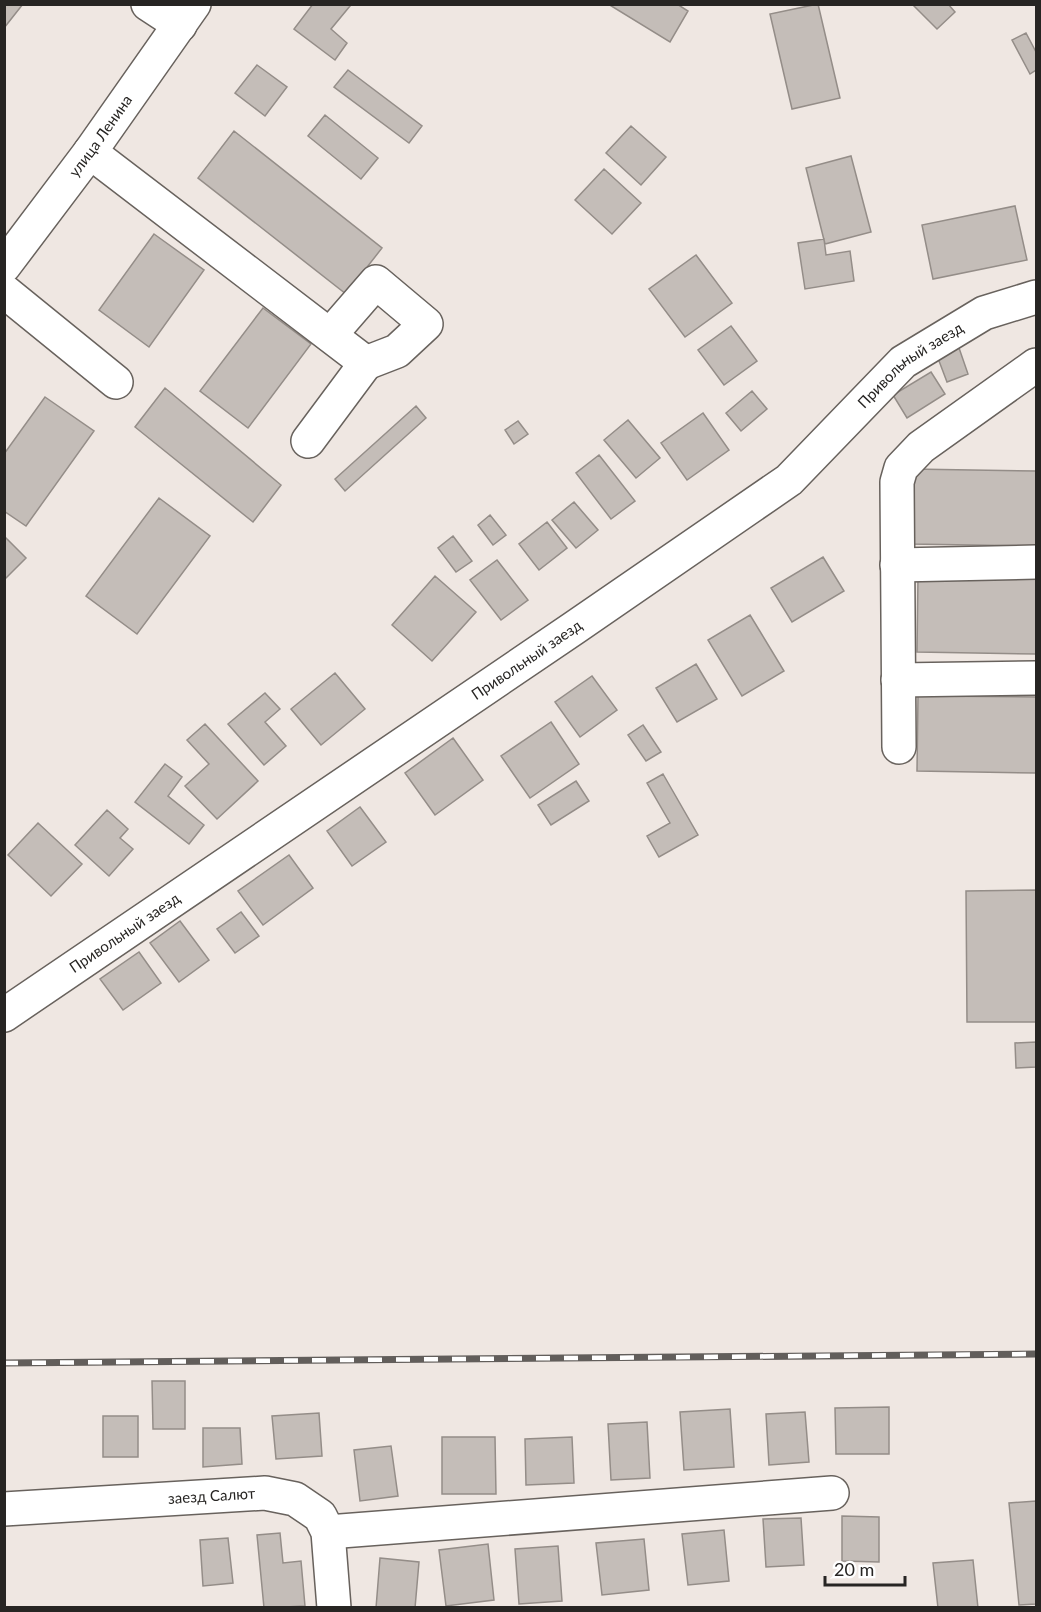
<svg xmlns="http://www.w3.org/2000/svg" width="1041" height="1612" font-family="Lato,sans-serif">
<rect width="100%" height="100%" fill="#efe7e2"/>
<path fill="#c4bdb8" stroke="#948d88" stroke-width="1.5" d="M4,4h19l-19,24z
M313,4h35l2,2 -19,23 16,14 -12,17 -41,-31z
M608,4h69l11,7 -18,31z
M818,4l22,94 -48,11 -22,-95z
M912,4h36l7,8 -18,17z
M1026,33l10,19v18l-6,4 -18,-34z
M257,65l30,22 -22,29 -30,-23z
M348,70l74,56 -13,17 -75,-56z
M325,115l53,43 -17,21 -53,-43z
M631,126l35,31 -25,28 -35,-32z
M234,131l148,117 -36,46 -148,-116z
M851,156l20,76 -46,12 -19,-76z
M604,169l37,34 -29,31 -37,-34z
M1015,206l12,54 -94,19 -11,-54z
M154,234l50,36 -55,77 -50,-37z
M824,239l2,16 24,-4 4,30 -49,8 -7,-46z
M696,255l36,48 -47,34 -36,-48z
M263,308l48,36 -63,84 -48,-37z
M731,326l26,35 -33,24 -26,-35z
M958,345l10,29 -21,8 -11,-29z
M931,372l14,22 -38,24 -14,-23z
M165,388l116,97 -28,37 -118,-95z
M752,391l15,18 -26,22 -15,-18z
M45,397l49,34 -68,95 -22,-15v-57z
M416,406l10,12 -81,73 -10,-12z
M703,413l26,37 -42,30 -26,-37z
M628,420l32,38 -24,20 -32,-38z
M518,421l10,13 -14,10 -9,-14z
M599,455l36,46 -24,18 -35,-46z
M911,469l125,2v75l-126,-2z
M159,498l51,38 -73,98 -51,-38z
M574,502l24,28 -22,18 -24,-28z
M490,515l16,20 -13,10 -15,-20z
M547,522l20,26 -28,22 -20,-26z
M4,536l22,22 -22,22z
M453,536l19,25 -16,11 -18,-24z
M823,557l21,34 -52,31 -21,-34z
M497,560l31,40 -27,20 -31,-40z
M435,576l41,36 -44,49 -40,-36z
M918,577l118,2v75l-119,-2z
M750,615l34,56 -42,25 -34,-56z
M696,664l21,35 -40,23 -21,-34z
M335,673l30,36 -44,36 -30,-36z
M592,676l25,34 -37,27 -25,-35z
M265,693l15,16 -15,13 21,24 -22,19 -36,-41z
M918,696l118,1v76l-119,-2z
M551,722l28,42 -49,34 -29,-42z
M205,724l53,57 -41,38 -32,-33 24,-22 -22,-24z
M643,725l18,27 -15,9 -18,-26z
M453,738l30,42 -48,35 -30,-42z
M165,764l17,13 -14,19 36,29 -15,19 -54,-42z
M663,774l35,61 -39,22 -12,-21 23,-13 -23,-40z
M576,781l13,20 -38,24 -13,-20z
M360,807l26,35 -34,24 -25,-35z
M107,810l21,19 -8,9 13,11 -24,27 -34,-31z
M38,823l44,41 -31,32 -43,-41z
M289,855l24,33 -50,37 -25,-34z
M1036,890v132h-69l-1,-131z
M241,912l18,24 -24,17 -18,-24z
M180,921l29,39 -30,22 -29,-39z
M139,952l22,31 -38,27 -23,-31z
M1036,1042v25l-20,1 -1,-25z
M152,1381h33v48h-32z
M889,1407v47h-53l-1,-46z
M730,1409l4,58 -50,3 -4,-58z
M805,1412l4,50 -40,3 -3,-51z
M319,1413l3,43 -46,3 -4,-43z
M103,1416h35v41h-35z
M647,1422l3,56 -39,2 -3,-56z
M203,1428h37l2,36 -39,3z
M442,1437h53l1,57h-54z
M572,1437l2,46 -48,2 -1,-46z
M391,1446l7,50 -38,5 -6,-51z
M1036,1501v103l-17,1 -10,-102z
M842,1516l37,1v45l-37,-1z
M801,1518l3,47 -38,2 -3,-48z
M724,1530l5,51 -41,4 -6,-51z
M280,1533l3,30 18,-2 4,45 -41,2 -7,-73z
M228,1538l5,45 -30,3 -3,-46z
M644,1539l5,51 -47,5 -6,-52z
M488,1544l6,56 -48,6 -7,-56z
M558,1546l4,55 -43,3 -4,-55z
M380,1558l39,4 -4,46h-39z
M973,1560l5,48h-40l-5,-45z"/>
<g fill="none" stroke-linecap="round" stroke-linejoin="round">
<g stroke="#68625d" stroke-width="36">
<g id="minor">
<path d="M148,4l32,21"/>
<path d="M90,152l276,211 -58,78"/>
<path d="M4,291l112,91"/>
<path d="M330,335l46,-53 50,42 -29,27 -31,12"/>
<path d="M897,565l139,-3"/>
<path d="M898,680l138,-2"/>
<path d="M899,747l-2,-265 4,-14 20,-21 115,-82"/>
<path id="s1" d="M4,1015l570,-387 215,-148 114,-118 81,-49 52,-16"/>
<path id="s2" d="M4,1509l261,-16 30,6 25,17 8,16 6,76"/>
<path d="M328,1532l504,-39"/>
</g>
</g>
<g stroke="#68625d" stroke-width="36">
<g id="major">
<path id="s3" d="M4,266l86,-114 104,-148"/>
</g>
</g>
<use href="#minor" stroke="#fff" stroke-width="33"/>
<use href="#major" stroke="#fff" stroke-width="33"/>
<g stroke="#625e5b" stroke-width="7">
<path id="rail" d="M4,1363l1032,-9"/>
</g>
<use href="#rail" stroke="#fff" stroke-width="4.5" stroke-dasharray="14" stroke-linecap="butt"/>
</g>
<g text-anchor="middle" stroke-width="4.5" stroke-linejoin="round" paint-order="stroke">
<g font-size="15" fill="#272523" stroke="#fff">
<text dy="5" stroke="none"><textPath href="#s3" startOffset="162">улица Ленина</textPath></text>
<text dy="5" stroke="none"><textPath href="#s1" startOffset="1118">Привольный заезд</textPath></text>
<text dy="5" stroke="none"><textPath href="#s1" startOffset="632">Привольный заезд</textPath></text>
<text dy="5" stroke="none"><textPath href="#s1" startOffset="146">Привольный заезд</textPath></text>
<text dy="5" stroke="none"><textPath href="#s2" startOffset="208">заезд Салют</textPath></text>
</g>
</g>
<rect width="1041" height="1612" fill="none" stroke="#272523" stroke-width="12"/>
<path d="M825 1576v9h80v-9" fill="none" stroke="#272523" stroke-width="3"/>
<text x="834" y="1576" font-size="18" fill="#272523" stroke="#ffffff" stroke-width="4.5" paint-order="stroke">20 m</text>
</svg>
